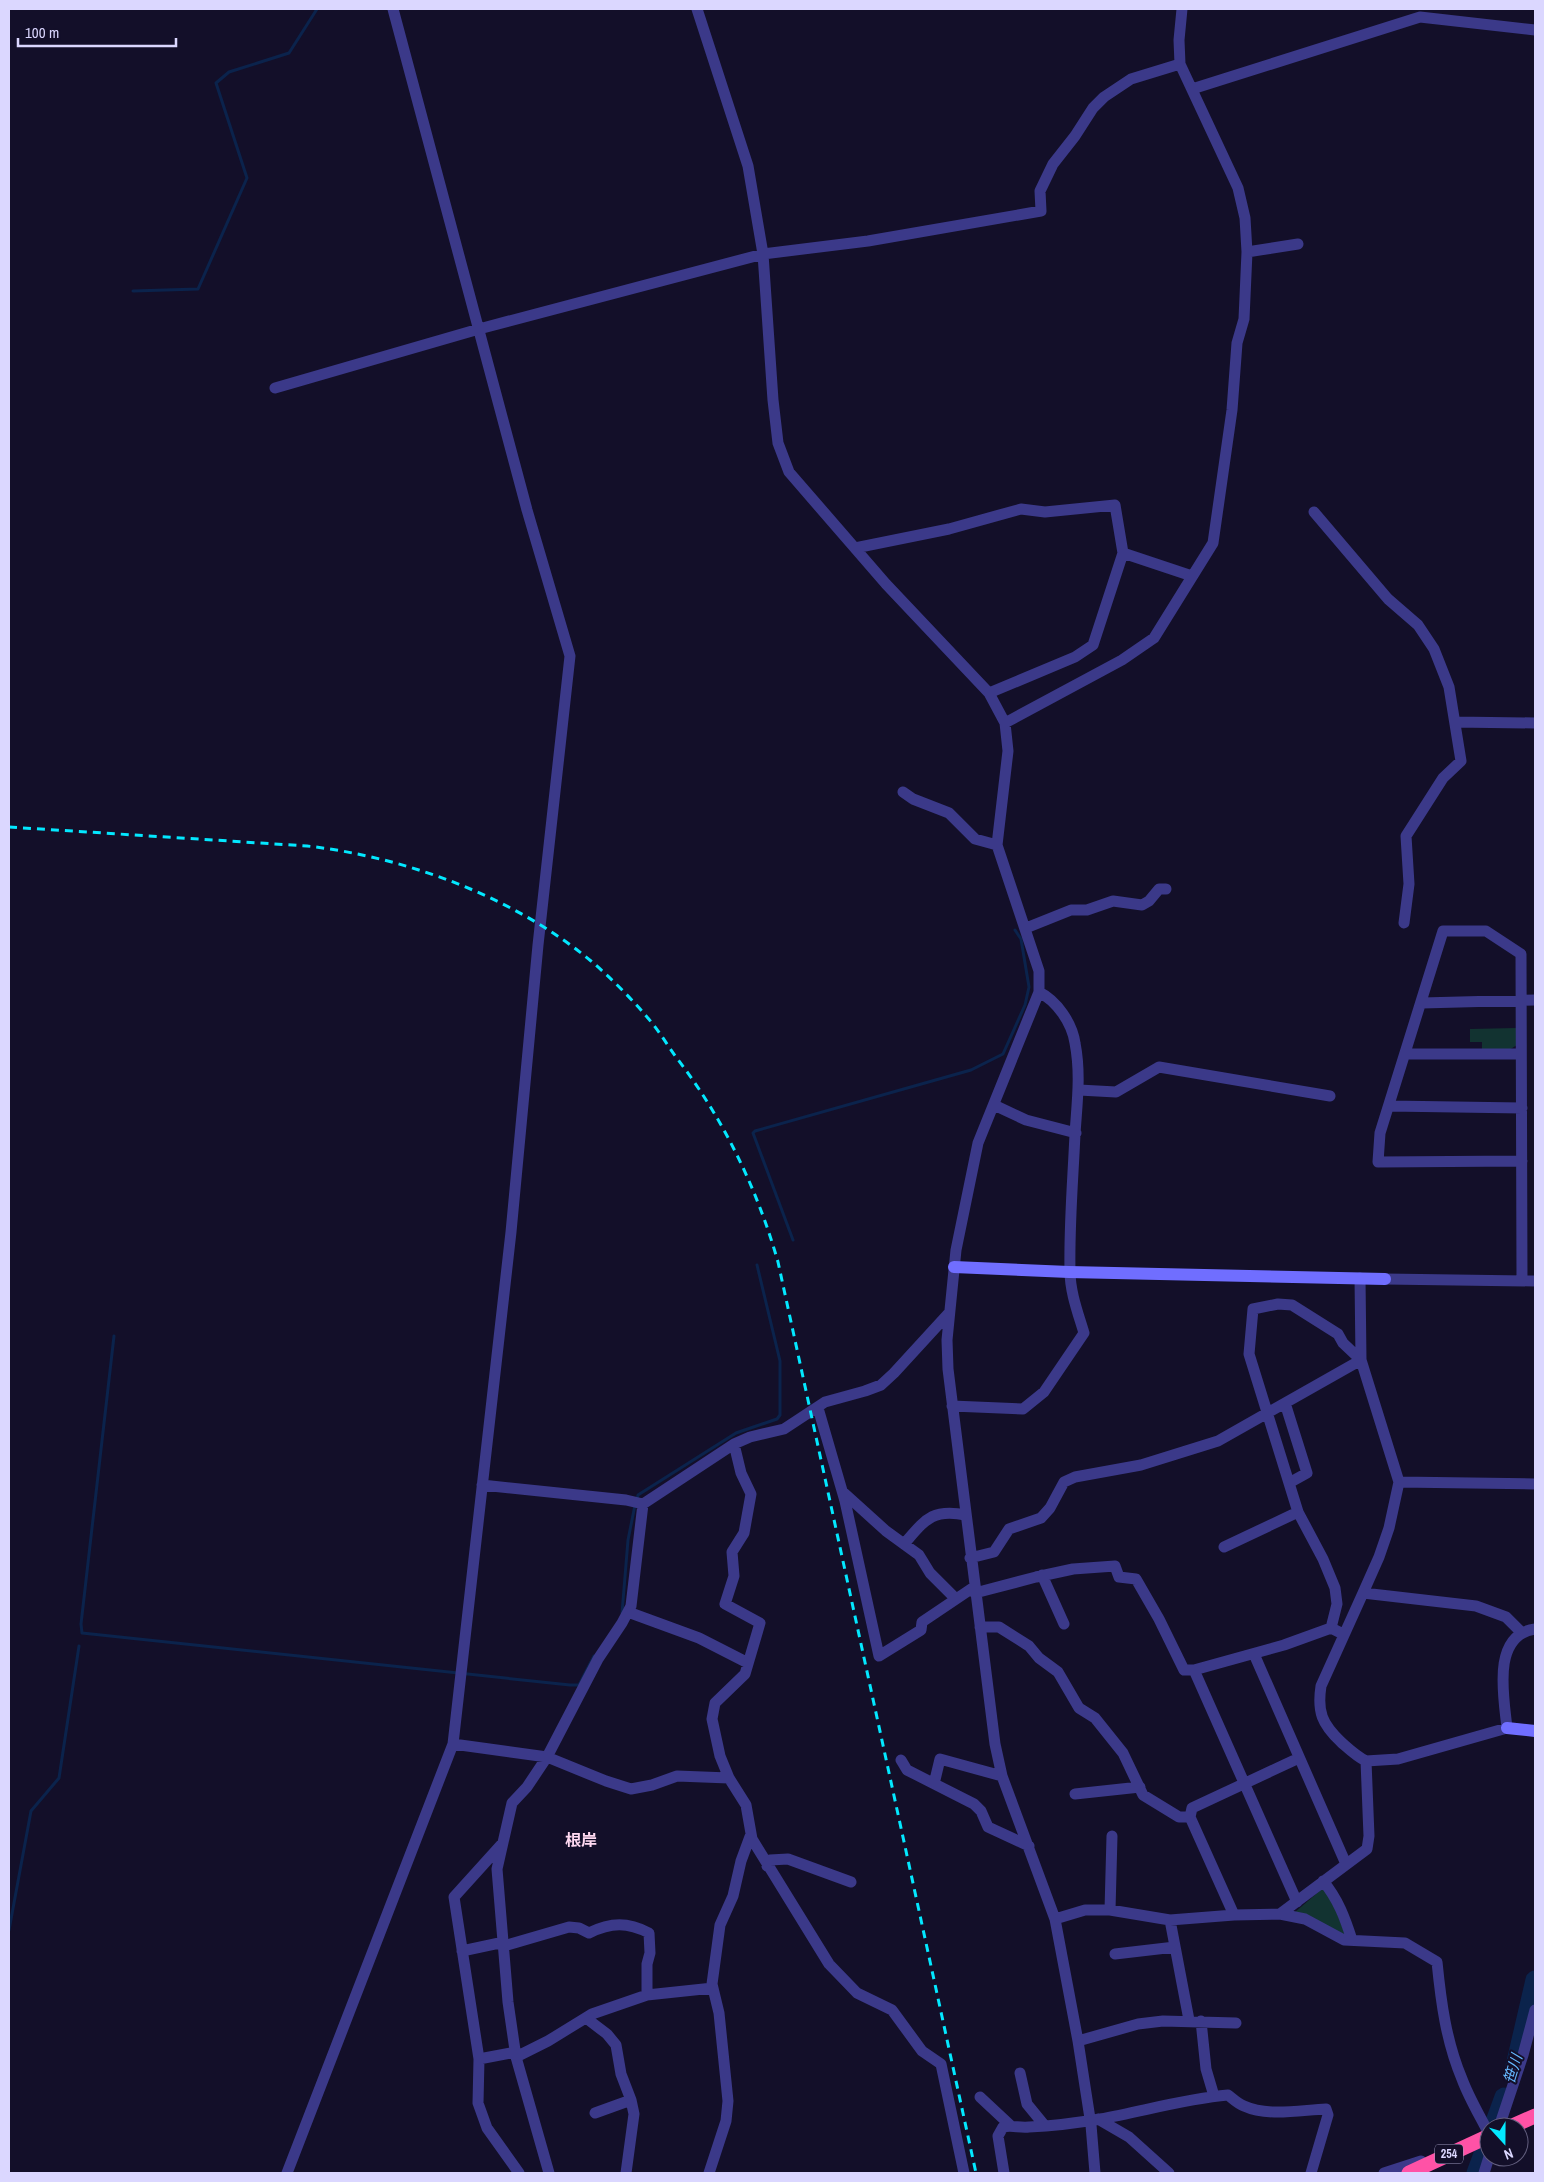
<svg xmlns="http://www.w3.org/2000/svg" width="1544" height="2182" font-family="'Archivo Narrow','Noto Sans JP',sans-serif">
<rect width="100%" height="100%" fill="#130f29"/>
<path fill="#123331" d="M1516,1028l1,17 -8,5h-27v-8h-12v-13z
M1323,1888l8,11 15,37 -52,-23z"/>
<g fill="none" stroke-linecap="round" stroke-linejoin="round">
<path stroke="#0b234c" stroke-width="3" d="M133,291l65,-2 49,-111 -31,-95 13,-11 60,-19 28,-44
M793,1240l-40,-107 2,-2 216,-61 32,-16 22,-49 4,-18 -8,-48 -6,-9
M114,1336l-33,288 1,9 488,52h9l15,-29
M637,1499l1,-4 98,-62 41,-14 3,-4v-54l-23,-96
M622,1613l6,-73 7,-35
M9,1930l22,-119 28,-33 20,-132"/>
<path stroke="#0b234c" stroke-width="19" d="M1515,2066l20,-86
M1493,2127l11,-30
M1476,2173l13,-35"/>
<path stroke="#3b3989" stroke-width="11" d="M697,9l51,157 15,88 10,146 5,43 11,29 97,112 103,109 16,30 3,28 -11,94 42,126v21l-61,151 -22,107 -9,90 1,29 47,375 7,32 53,143 23,122 13,84 4,48
M1192,89l228,-72 115,13
M1247,252l51,-8
M275,388l204,-59 284,-75 105,-13 173,-30 -1,-20 13,-27 22,-28 18,-28 11,-11 27,-18 49,-15
M1314,512l74,87 30,26 16,24 15,38 12,74 -18,17 -37,58 3,48 -5,39
M855,548l94,-19 72,-20 24,3 70,-7 8,48 -30,92 -18,12 -86,36
M1123,553l69,23
M1455,722l80,1
M1005,723l117,-63 32,-22 59,-95 19,-133 5,-67 7,-24 3,-67 -2,-34 -7,-30 -58,-124 -1,-24 3,-31
M903,792l10,7 36,14 26,26 22,6
M1026,928l45,-18h16l26,-9 29,4 7,-4 10,-12h7
M1422,1003l113,-3
M1405,1054h116
M1079,1090l37,2 43,-25 171,29
M994,1105l32,15 50,13
M1389,1106l133,2
M1522,1161l-144,1 2,-29 63,-202h43l35,23 1,327
M1385,1279l150,2
M1285,1403l22,70 -18,10
M952,1406l71,3 21,-17 40,-59c-6,-20 -14,-41 -14,-62 -1,-46 3,-92 5,-137 2,-31 6,-60 0,-91 -3,-20 -18,-42 -36,-51
M818,1408l27,93 34,155 42,-26 1,-8 52,-35
M734,1444l7,29 10,21 -7,39 -12,19 2,24 -9,28 35,19 -15,51 -30,29 -3,16 8,37 9,22 17,27 6,34 77,125 28,29 35,17 30,41 19,13 23,109
M1399,1482l136,2
M482,1485l144,15 17,4 91,-60 16,-7 34,-8 41,-27 40,-11 16,-6 13,-12 55,-60
M844,1493l42,38 33,24 11,18 26,26
M904,1544c21,-24 28,-36 62,-29
M1224,1547l74,-35
M970,1558l24,-6 15,-23 32,-11 9,-10 14,-26 11,-5 66,-12 77,-24 143,-81 -1,-82
M1042,1575l22,49
M975,1593l61,-16 37,-8 42,-3 4,11 17,2 23,40 25,51h10l90,-25 47,-17 12,6
M628,1612l71,26 49,25
M980,1627h19l30,19 10,12 19,14 21,36 16,10 28,35 20,42 36,22h11l44,98
M1331,1628l6,-24 -2,-16 -12,-29 -25,-47 -49,-158 4,-45 25,-5 14,1 46,29 5,9 18,17 38,122 -10,46 -10,29 -16,36
M1254,1654l92,210
M1194,1670l103,232
M453,1744l94,13 59,24 25,8 21,-4 25,-9 52,2
M901,1760l6,10 67,34 7,7 7,16 41,19
M1366,1761c-10,-5 -17,-12 -25,-19 -19,-18 -24,-30 -20,-56l42,-93 113,13 30,11 16,16
M934,1784l6,-25 62,17
M1075,1794l65,-7
M1190,1817l2,-9 107,-50
M501,1845l-47,52 25,162 -1,44 9,25 32,45
M767,1866l3,-6 18,-1 63,23
M1323,1881c15,18 22,37 29,59
M1110,1910l2,-74
M1280,1914l87,-65 2,-13 -3,-75 32,-2 109,-31c-3,-30 -16,-93 28,-99
M1055,1919l30,-9h25l60,10 64,-5 46,-1 25,5 39,21 61,3 32,19c4,40 9,79 25,117 7,19 18,37 27,55
M1170,1920l19,100
M504,1946l65,-19 10,1 10,5c22,-11 39,-11 60,0l1,20 -3,11v31
M462,1951l42,-9
M1115,1954l60,-7
M586,2018l21,16 9,11 5,29 10,26 3,14 -8,59
M1201,2021l5,48 8,27
M1078,2041l60,-17 25,-3 73,2
M516,2057l32,-16 44,-27 55,-19 66,-7
M479,2059l37,-7
M1020,2073l7,31 18,22
M980,2097l30,28
M595,2113l36,-13
M1098,2119l31,18 40,36
M1499,2127l24,-72 12,-45
M287,2173l166,-429 58,-512 27,-287 32,-289 -43,-146 -134,-501
M549,2173l-33,-116 -8,-55 -11,-133 15,-66 15,-16 20,-30 51,-98 24,-36 9,-17 12,-102
M709,2173l17,-52 2,-20 -9,-88 -7,-29 8,-59 13,-29 8,-35 10,-27
M1004,2173l-6,-37 5,-9c9,-2 16,1 26,0 23,-1 48,-4 71,-8 44,-8 84,-20 128,-24 5,4 10,9 16,11 24,11 57,4 82,3l2,6 -17,58
M1384,2173l37,-12
M1484,2173l5,-16"/>
<path stroke="#706eff" stroke-width="12" d="M954,1267l115,5 316,7
M1507,1728l28,3"/>
<path stroke="#ff52a6" stroke-width="15" d="M1510,2127l25,-11
M1409,2173l80,-37"/>
<path stroke="#03e8ff" stroke-width="3" stroke-dasharray="8 6" stroke-linecap="butt" d="M9,827l298,19c99,11 207,51 284,115 19,16 45,42 61,62 9,11 16,23 24,34 47,61 81,131 102,205l198,911"/>
</g>
<g text-anchor="middle" stroke-width="4" stroke-linejoin="round" paint-order="stroke">
<rect fill="#130f29" stroke="#9f9bbf" stroke-width="1" x="1435" y="2144.5" width="28" height="19" rx="4"/>
<g font-size="12" font-weight="bold" fill="#dbd7ff">
<text x="1449" y="2158">254</text>
</g>
<g font-size="15" font-style="italic" fill="#65b9ff" stroke="#130f29">
<text transform="translate(1513 2069) rotate(-73)" y="5">笹川</text>
</g>
<g font-size="16" font-weight="bold" fill="#ffd9f1" stroke="#130f29">
<text x="581" y="1846">根岸</text>
</g>
</g>
<rect width="1544" height="2182" fill="none" stroke="#dbd7ff" stroke-width="20"/>
<g transform="translate(1504 2142) rotate(159)"><circle r="24" fill="#130f29" stroke="#635f7f"/>
<path d="M0-4L9 19L0 12L-9 19Z" fill="#03e8ff"/>
<text y="-8" font-size="14" font-weight="bold" text-anchor="middle" fill="#dbd7ff">N</text>
</g>
<path d="M18 38v8h158v-8" fill="none" stroke="#dbd7ff" stroke-width="2.5"/>
<text x="25" y="38" font-size="15" fill="#dbd7ff" stroke="#130f29" stroke-width="4" paint-order="stroke">100 m</text>
</svg>
